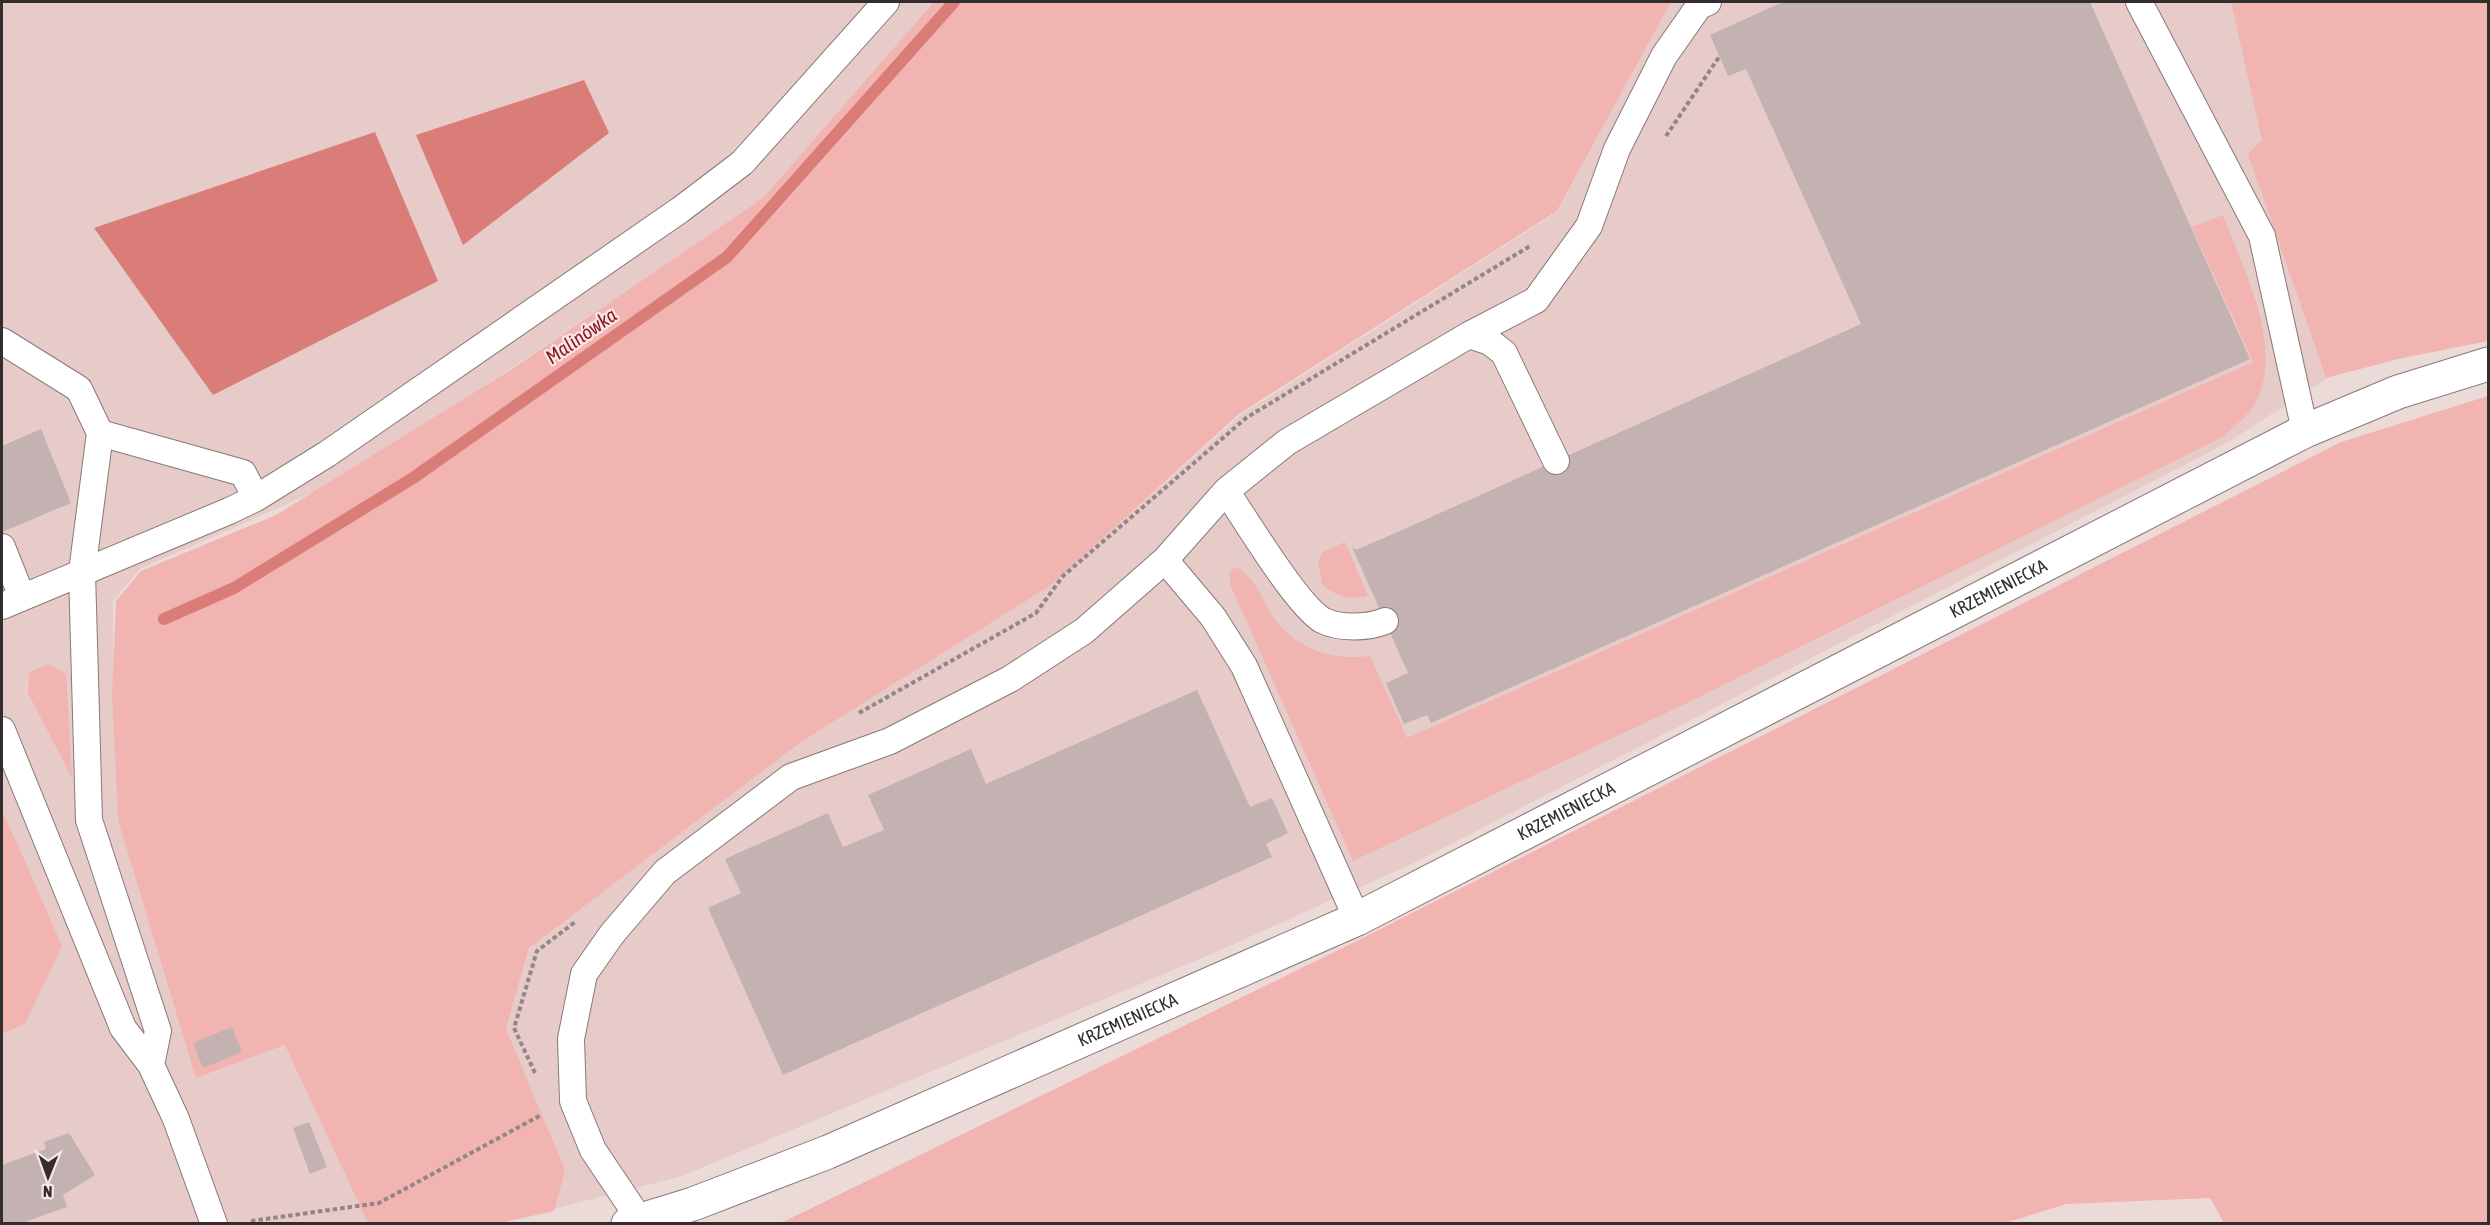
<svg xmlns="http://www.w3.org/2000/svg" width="2490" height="1225" font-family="'Asap Condensed',sans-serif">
<rect width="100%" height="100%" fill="#ecdad9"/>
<path fill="#e6cbc9" d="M2,2h937l-175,196 -255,172 -168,110 -201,89 -27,32v91l85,385 87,-32 221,-16 23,-81 272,-207 249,-157 191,-169 316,-203 114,-210h561l31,139 -14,14 77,224 -99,64 -811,419 -202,91 -532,223 -184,47 -496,1v-190l23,-10 35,-77 -58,-140z"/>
<path fill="#f1b4b0" d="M934,2h737l-114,209 -318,203 -188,171 -250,157 -272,206 -23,81 59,141 -11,41 -54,12h-132l-83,-178 -89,33 -78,-258 -6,-127 4,-92 25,-30 135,-56 233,-144 254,-173z
M2231,2h257v339l-90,18 -72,19 -78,-224 14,-14z
M2223,215c20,54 62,132 32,189 -7,12 -22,23 -32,33l-532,264 -338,160 -123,-277v-13l6,-4c20,10 26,33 38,51 23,32 60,43 96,38l37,82 846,-376 -61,-135z
M2488,396v827h-264l-14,-25 -144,6 -64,20 -1221,-1 578,-283 982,-498z
M1345,542l23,54c-18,4 -32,1 -46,-12l-4,-23 5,-9z
M49,664l17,10 6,104 -44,-85 1,-21z
M2,809l60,137 -37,78 -23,10z"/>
<path fill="#da7d78" d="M584,80l25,53 -146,112 -47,-110z
M375,132l63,149 -225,114 -119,-167z"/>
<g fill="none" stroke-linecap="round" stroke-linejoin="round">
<path stroke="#da7d78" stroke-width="12" d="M164,619l70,-31 179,-110 314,-221 227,-255"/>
</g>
<path fill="#c3b2b1" d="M1783,2h307l160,357 -819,364 -4,-8 -23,9 -18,-41 22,-10 -56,-126 4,3 44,-19 461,-207 -115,-255 -18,7 -18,-41z
M41,429l30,74 -69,29v-86z
M1197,690l53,117 22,-9 16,35 -22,11 6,13 -489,218 -75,-167 33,-15 -16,-34 103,-46 15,34 41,-17 -16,-35 103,-46 15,35z
M232,1027l10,25 -39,16 -10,-25z
M309,1122l18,45 -17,7 -17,-46z
M69,1133l26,42 -32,20 4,12 -48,17h-17v-59l44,-16 -2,-7z"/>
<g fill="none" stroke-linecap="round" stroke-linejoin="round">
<g stroke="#887977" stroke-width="28">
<path id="lane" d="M2139,2l123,234 43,195
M1469,335l21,7 14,11 52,108
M2,341l77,48 21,44 -18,139 7,248 69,211 -7,34
M100,433l143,40 13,25
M1226,491c20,29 70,113 96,129 17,9 46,8 63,1
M2,547l20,50
M2,606l227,-95 27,-13 71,-44 353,-244 62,-47 144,-161
M2,730l121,298 28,37 25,54 38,105
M1357,919l-113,-253 -31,-49 -48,-57 61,-69 61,-49 182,-107 67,-35 53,-74 28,-77 47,-93 35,-50 9,-4
M640,1220l-47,-70 -20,-49 -2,-62 13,-65 28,-40 53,-62 126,-95 99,-36 120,-62 74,-48 81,-71"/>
</g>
<g stroke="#887977" stroke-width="35">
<g id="secondary">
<path id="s1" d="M628,1224l65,-20 135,-52 529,-233 948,-488 93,-39 90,-28"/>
</g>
</g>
<path stroke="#938686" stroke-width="4" stroke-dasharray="4.5 3" stroke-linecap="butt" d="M1666,136l53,-79
M859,713l177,-100 27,-37 183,-158 284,-172
M535,1073l-21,-45 23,-77 38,-29
M251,1221l128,-18 162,-88"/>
<use href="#lane" stroke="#fff" stroke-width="26"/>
<use href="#secondary" stroke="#fff" stroke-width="33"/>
</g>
<g text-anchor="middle" stroke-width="4.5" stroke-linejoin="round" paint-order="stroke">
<g font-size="18" fill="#342d2d" stroke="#f9e7e6">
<text dy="6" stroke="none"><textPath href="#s1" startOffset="1512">KRZEMIENIECKA</textPath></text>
<text dy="6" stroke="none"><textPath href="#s1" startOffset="1026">KRZEMIENIECKA</textPath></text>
<text dy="6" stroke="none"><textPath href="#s1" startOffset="540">KRZEMIENIECKA</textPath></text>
</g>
<g font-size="20" font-style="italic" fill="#87171f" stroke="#f9e7e6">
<text transform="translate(581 336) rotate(-35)" y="7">Malinówka</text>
</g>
</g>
<rect width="2490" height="1225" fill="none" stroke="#342d2d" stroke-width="6"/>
<g transform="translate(48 1177) rotate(181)" stroke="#f9e7e6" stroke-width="4.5" paint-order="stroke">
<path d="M0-4.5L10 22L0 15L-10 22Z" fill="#342d2d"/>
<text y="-9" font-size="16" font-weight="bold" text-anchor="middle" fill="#342d2d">N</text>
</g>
</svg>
